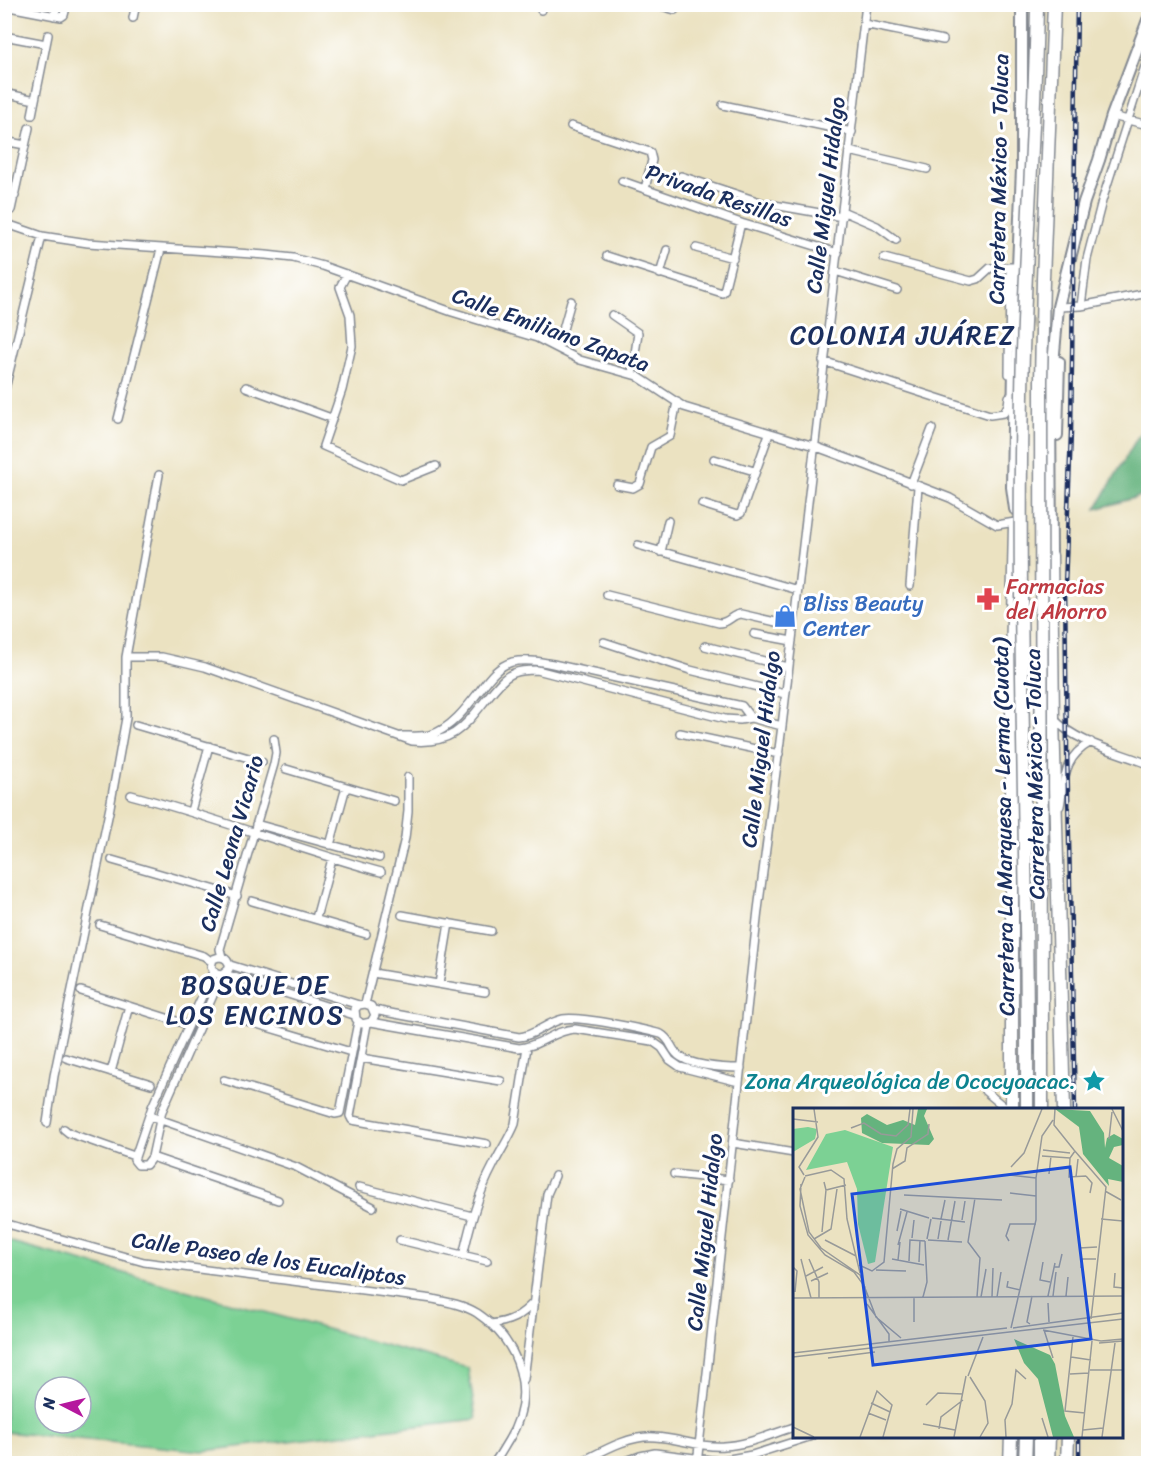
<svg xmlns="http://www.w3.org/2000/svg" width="1153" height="1468" font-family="Sriracha,sans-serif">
<rect width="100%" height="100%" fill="#fff"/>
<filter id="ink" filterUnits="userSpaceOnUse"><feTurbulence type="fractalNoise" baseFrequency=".0167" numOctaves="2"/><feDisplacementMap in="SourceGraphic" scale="12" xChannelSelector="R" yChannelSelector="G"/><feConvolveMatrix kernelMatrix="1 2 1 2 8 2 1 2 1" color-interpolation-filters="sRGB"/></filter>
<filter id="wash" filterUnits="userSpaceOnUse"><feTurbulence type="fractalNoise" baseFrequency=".008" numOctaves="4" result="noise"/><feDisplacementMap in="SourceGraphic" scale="24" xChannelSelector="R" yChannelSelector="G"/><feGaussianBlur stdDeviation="1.35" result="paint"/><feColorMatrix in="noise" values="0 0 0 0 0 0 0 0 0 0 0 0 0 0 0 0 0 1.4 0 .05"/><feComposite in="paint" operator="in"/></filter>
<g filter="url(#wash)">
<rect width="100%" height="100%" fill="#ebe2c1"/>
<path fill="#7cd194" stroke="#4c8079" stroke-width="1.5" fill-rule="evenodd" d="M4,1240l464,128 8,51 -273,32 -198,-19zM45,1387h36v36h-36z"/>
<path fill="#65b37e" stroke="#40716e" stroke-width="1.5" d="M1148,418v76l-52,15 45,-78z"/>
</g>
<g filter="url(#ink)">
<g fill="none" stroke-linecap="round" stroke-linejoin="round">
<path stroke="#c1bead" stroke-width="10" stroke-dasharray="10 5" stroke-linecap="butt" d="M1019,331c14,-15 32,-8 38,9"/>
<g stroke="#838890" stroke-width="10">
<path id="street" d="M654,4l21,6
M4,6l57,11 3,-2 3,-11
M541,10l1,-6
M54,16l4,-12
M133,18l3,-14
M864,24l79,16
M4,36l42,8
M4,93l31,7
M723,105l129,27
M32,115l16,-80
M1112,116l36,9
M571,126l79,26 2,8 -7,29
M4,141l21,4
M849,151l78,18
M681,176l82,27 79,14
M622,181l119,42 97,30
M4,193l11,3
M11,210l18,-82
M842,211l35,15 19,14
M4,223l38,13 46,7 178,12 27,3 30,8 129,46 85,26 43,22 57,16 47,31 130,39 54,20 82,32 47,27 18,-3
M696,248l37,10
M607,256l115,37 2,-2 17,-68
M884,258l87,23 7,-2 12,-11 20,-1
M835,271l62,19
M347,274l-7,13 10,28 2,31 -10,44 -19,56 78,34 35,-14
M660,274l7,-24
M1081,306l6,-47 15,-58 46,-144
M1058,307l23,-1 67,-13
M612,315l26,18 -6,41
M558,347l13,-46
M823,361l167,54 14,-2 4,-8 1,-8
M1009,374l1,-107h8
M246,387l85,31
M4,393l38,-157
M118,419l43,-170
M714,459l40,12
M911,484l21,-55
M617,485l16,3 7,-4 11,-37 19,-11 7,-34
M702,504l35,11 4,-2 28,-79
M638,545l160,45
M661,552l7,-31
M910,586l8,-99
M607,595l112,28c10,0 13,-9 22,-9l52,12
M754,634l38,7
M604,642l86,28 95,24
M705,646l83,21
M126,657h36l43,10 207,74c45,4 55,-19 81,-50 6,-7 12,-15 21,-18 7,-3 15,-3 23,-3l188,49 15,1 11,-2 31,8
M1054,719c22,24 65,33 94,45
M136,725l126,37
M680,733l99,21
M402,736c9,0 19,1 28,-1 21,-6 38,-29 51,-46 8,-11 17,-23 31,-27 13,-3 27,-1 41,2l189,42 9,12
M286,769l108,32
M131,795c84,22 166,54 250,77
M1060,806c5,-29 3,-48 31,-64
M191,811l18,-65
M256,824l123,34
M330,845l16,-58
M112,860l125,36
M252,901l114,33
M402,915l89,16
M316,918l16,-59
M100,925l104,31 8,6
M222,957l-2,-8 54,-185 2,-11 -2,-14
M230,965l129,40 6,-1 6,2 4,9 -4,7 -9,2 -6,-5 -1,-10 4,-4
M213,972l-61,135 -18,53 4,5h8l6,-8 10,-46 60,-136 7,-6c1,-7 -3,-12 -10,-12l-6,2 -2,8 5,7 6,1
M373,973l112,19
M225,974l129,41
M439,984l10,-61
M81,991l108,34
M365,1004l40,-166 3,-27v-34
M374,1010l145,27c16,-1 28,-15 44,-18 17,-3 79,10 98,15 9,5 9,12 15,19 11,13 48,15 65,15
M240,1019l111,33
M371,1022l148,26c20,-1 35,-18 56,-19l77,12 10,7 8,12 10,7 59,15
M367,1024l-17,92 2,4 135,24
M66,1058l85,26
M361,1058l140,23
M111,1072l18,-66
M224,1080l111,34 5,-1 18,-91
M985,1081v10l23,19
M150,1116l146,51 77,40
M47,1123l7,-47 56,-269 16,-89v-61l33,-182
M64,1129l5,4 65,23
M733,1143l61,10
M152,1157l126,43
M674,1174l55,6
M359,1187l113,29
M4,1223l140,39 289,37c15,3 31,6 44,14 44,30 60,82 31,128 -5,8 -9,16 -15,23
M400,1240l87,21
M463,1256c7,-31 15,-62 30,-90 7,-15 16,-27 22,-42l12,-77
M490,1324c20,-2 31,-8 44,-22
M524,1379l23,-185 8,-18
M577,1464c24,-12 51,-29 78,-27 23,1 45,11 69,9 24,-1 47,-12 70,-19
M618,1464l22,-8 15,-3 63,8 34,-6 60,-19
M697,1464l61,-554 24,-184 84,-722"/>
</g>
<g stroke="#838890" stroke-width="14">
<path id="primary" d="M1014,367l-2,120 3,22
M1017,373l1,-106 4,-99v-164
M1057,435l2,-73
M1051,555l-1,-156 8,-92 26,-105 15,-42 13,-44 36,-96"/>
</g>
<g stroke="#838890" stroke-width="15">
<path id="highway" d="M1051,555l2,163 11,392
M1042,1055v55
M1012,1110v-447l3,-138
M1027,1110v-29
M1010,1464l1,-28
M1025,1464l1,-28
M1040,1464v-28
M1048,1464l1,-28
M1067,1464l1,-28"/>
</g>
<use href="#street" stroke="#fff" stroke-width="7"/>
<use href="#primary" stroke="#fff" stroke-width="10"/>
<use href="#highway" stroke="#fff" stroke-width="12"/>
<g stroke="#1b2f5e" stroke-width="4.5">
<path id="rail" d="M1075,1110l-8,-361 -2,-163 6,-153 6,-429
M1079,1464v-28"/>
</g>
<use href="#rail" stroke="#fff" stroke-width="2" stroke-dasharray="7" stroke-linecap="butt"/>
<g stroke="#838890" stroke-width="15" stroke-linecap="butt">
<path id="highway-bridge" d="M1042,1055l-1,-674 2,-102 11,-275
M1027,1081c1,-229 -10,-458 -5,-687 2,-130 13,-260 15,-390"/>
</g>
<use href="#highway-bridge" stroke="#fff" stroke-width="12"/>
</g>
</g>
<defs>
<g id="pharmacy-bare" transform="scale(1.8)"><path d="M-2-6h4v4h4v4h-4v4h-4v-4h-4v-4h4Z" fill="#e0444e" stroke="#fff" stroke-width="2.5" paint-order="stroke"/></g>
<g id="shop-bare" transform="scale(1.8)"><path d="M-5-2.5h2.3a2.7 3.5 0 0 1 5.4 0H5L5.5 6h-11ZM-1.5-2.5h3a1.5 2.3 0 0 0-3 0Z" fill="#3f7fe0" stroke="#fff" stroke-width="2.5" paint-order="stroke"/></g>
<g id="sight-bare" transform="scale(1.8)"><path d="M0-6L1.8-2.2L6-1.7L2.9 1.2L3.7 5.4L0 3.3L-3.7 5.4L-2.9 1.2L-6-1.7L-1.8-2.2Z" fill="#0f9aa8" stroke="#fff" stroke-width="2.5" paint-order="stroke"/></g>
</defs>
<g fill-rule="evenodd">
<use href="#pharmacy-bare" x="988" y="599"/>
<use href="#shop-bare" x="785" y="616"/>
<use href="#sight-bare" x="1094" y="1081"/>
</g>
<g text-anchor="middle" stroke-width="6" stroke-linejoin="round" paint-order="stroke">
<g font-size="22" fill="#1b2f5e" stroke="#fff">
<text transform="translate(998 179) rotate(-89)" y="8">Carretera México - Toluca</text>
<text transform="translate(719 195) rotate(19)" y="8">Privada Resillas</text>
<text transform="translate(825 195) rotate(-83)" y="8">Calle Miguel Hidalgo</text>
<text transform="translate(551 329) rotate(20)" y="8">Calle Emiliano Zapata</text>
<text transform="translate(760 749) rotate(-83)" y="8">Calle Miguel Hidalgo</text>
<text transform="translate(1034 774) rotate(-91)" y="8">Carretera México - Toluca</text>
<text transform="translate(1003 827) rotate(-91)" y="8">Carretera La Marquesa - Lerma (Cuota)</text>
<text transform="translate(231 843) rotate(-74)" y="8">Calle Leona Vicario</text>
<text transform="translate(704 1232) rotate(-84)" y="8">Calle Miguel Hidalgo</text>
<text transform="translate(269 1258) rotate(8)" y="8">Calle Paseo de los Eucaliptos</text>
</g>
<g font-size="22" fill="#be3a42" stroke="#fff" text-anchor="start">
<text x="1006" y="594">Farmacias<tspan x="1006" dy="25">del Ahorro</tspan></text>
</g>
<g font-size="22" fill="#366cbe" stroke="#fff" text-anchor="start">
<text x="803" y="611">Bliss Beauty<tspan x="803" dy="25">Center</tspan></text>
</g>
<g font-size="22" fill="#0d838f" stroke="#fff" text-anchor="end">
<text x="1076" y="1089">Zona Arqueológica de Ococyoacac.</text>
</g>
<g font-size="26" letter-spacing="1.5" fill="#1b2f5e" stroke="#fff">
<text x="903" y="344">COLONIA JUÁREZ</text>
<text x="255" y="994">BOSQUE DE<tspan x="255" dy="30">LOS ENCINOS</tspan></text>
</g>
</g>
<g transform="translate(793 1108)">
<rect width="330" height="330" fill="#ebe2c1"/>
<path d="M15,19l9,2 -2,10 -22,13v-23zM52,22l48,17 -18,115 -7,2 -10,-40 -1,-35 -10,-27 -41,8 20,-36z" fill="#7cd194"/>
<path d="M125,1h9l-3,7 10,23 -5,6 -47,-2 -20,-10 -1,-15 6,-4 20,11 16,-5 12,5zM262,1l35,2 14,22 1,15 2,-10 7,-4 9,5v6l-9,2 -5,11 14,8v16l-15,-3 1,7 -26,-32 -4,-27zM221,231l36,16 5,9 10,52 9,21h-21l-15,-58 -14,-16z" fill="#65b37e"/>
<path fill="none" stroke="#989a99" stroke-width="1.5" d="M262,1l-1,16 20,25M319,1l11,22M0,11l25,3M58,20l13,-5 17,11 15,2 12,-11 2,-16M316,31l3,-27M250,42l27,3M281,42l32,37 -15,132M282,43l-5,7 -1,19 17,-1M249,48l28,2M218,59l13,-14 18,-44M99,61l13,-8 2,-13 21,-14 1,-10 -1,9M256,66l2,-18M11,67l-5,-8 19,-30 -4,-28M217,67l26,3M12,68l26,-6 13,9 3,40 13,54M293,68l6,7 -2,10M12,69l-5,12 9,43 12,16 39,27 16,42 25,21M283,69l2,-18M31,74l2,8 20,-5M8,76l-1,22 8,29 17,20 29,17 11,15 1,11M312,83l16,9M217,85l26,3M111,87l98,5M182,90l-7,44 12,16 -3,39M107,101l29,9M139,110l33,4M148,111l4,-19M308,111l22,2M169,112l3,-19M104,123l4,-20M29,124l4,-42M119,130l2,-18M21,131l17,-10 6,-40M134,131l4,-20M145,131l3,-18M32,132l31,16M135,132l34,2M155,132l7,-39M216,133l-3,-5 4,-12h26M105,137l9,-33M286,140l18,-1M8,151l10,39M16,151l10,23v16M99,151l32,6M105,152l2,-18M116,153l1,-21 15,1M126,154l1,-22M250,154l-3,18 10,2M66,157l13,6 12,-9 9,-98 4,-15 14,-12 2,-28M0,159l4,4 -2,21M261,159h5l3,-13M288,160l1,-9h14M83,162l30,1M322,165l-1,14 9,1M13,168l17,-9M18,173l17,-8M215,173l-1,6 13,3M255,188l7,-33M260,188l3,-24M273,188l2,-19M121,189v25M130,189l4,-15 -2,-41M188,189l5,-28M199,189l1,-29M204,189l4,-25M0,190l330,-2M255,195l1,19M74,196l22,30v7M237,216l-3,-2 5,-26M218,220l25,-108v-42l6,-42 11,-16M220,220l110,-15M250,222l58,11 22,-2M251,222l9,28M280,229l-8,74 20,2M306,235l24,-2M0,245l214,-25M0,249l330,-38M278,249l20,3M35,250l47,-6M297,262h33M277,266l19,-1M175,268l15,-39M177,269l15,24 3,22 -8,14M78,295l19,9M133,297l12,-12 25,1M75,305l18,7M249,310l6,19M130,316l32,6M0,319l21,10M146,321l2,-12 22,-17M290,322l20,-2M67,329l17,-46 15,14 -9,32M161,329l12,-61M213,329l-1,-17 7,-16 4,-34 10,9M289,329l10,-96M309,329l13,-94"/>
<path fill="#1d4ed8" fill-opacity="0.15" stroke="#1d4ed8" stroke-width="3" d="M277,59l21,172 -218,26 -21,-171z"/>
<rect width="330" height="330" fill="none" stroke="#1b2f5e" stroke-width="3"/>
</g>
<rect width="1153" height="1468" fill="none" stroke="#fff" stroke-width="24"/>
<g transform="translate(63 1405) rotate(277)"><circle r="28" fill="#ffffff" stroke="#a4acbf" stroke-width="1.5"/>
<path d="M0-4.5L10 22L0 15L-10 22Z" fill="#b5179e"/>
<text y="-9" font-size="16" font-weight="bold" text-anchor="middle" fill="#1b2f5e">N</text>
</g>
</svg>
